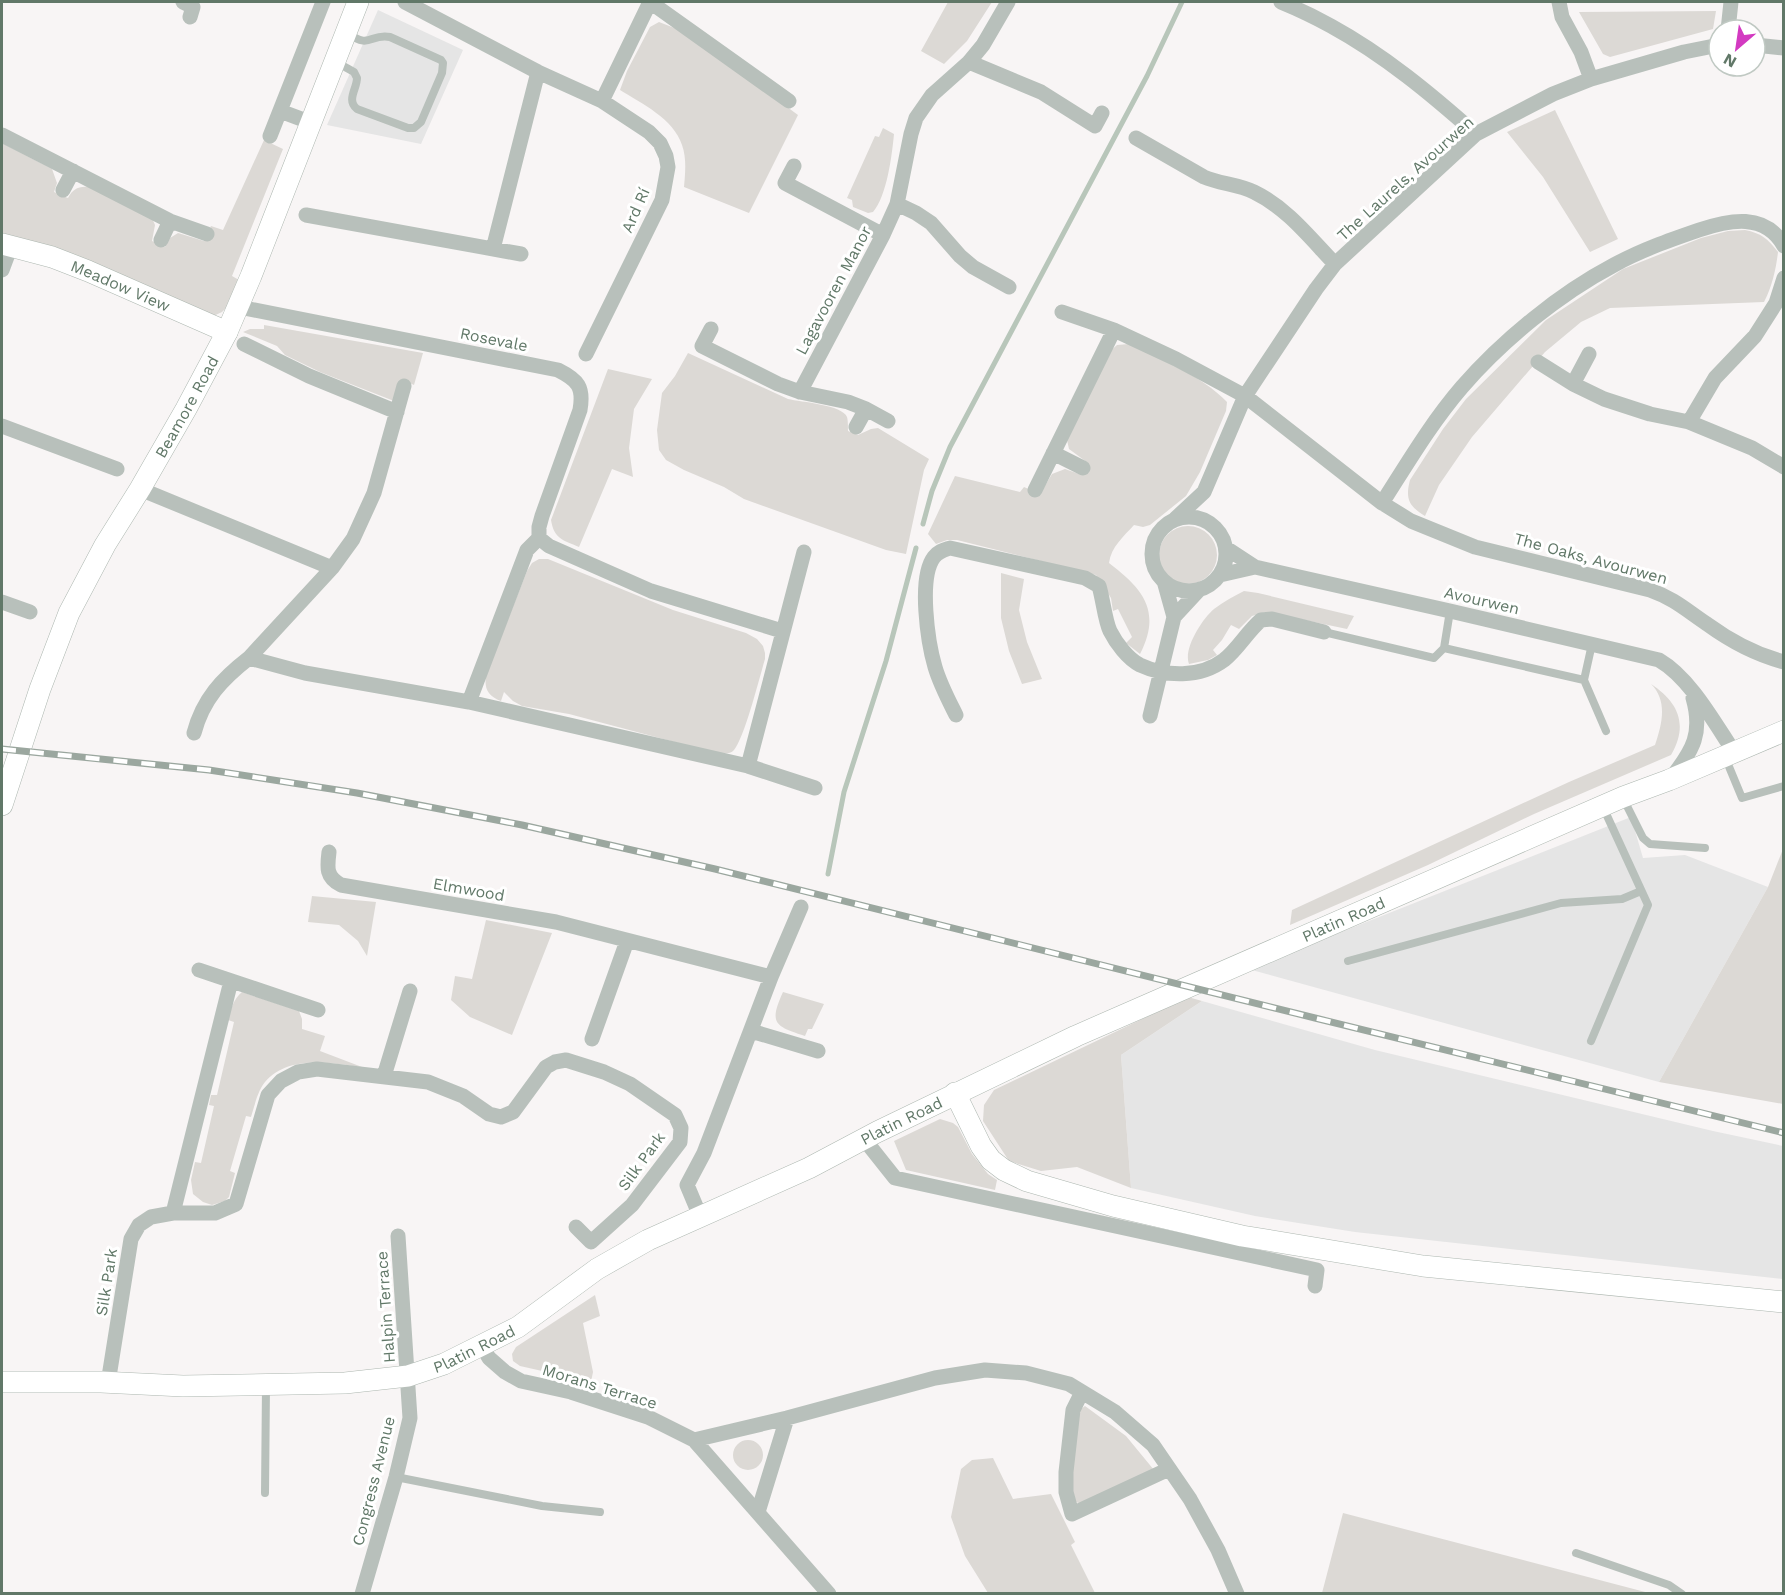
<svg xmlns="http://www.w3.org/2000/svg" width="1785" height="1595" font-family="'Work Sans',sans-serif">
<rect width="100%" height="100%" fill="#f8f5f5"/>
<path fill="#e5e5e5" d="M378,10l85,40 -42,94 -94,-19z
M1631,817l12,41 42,-3 83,32 -109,195 -411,-113z
M1202,1001l173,49 338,81 70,15v133l-428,-47 -100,-16 -124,-28 -10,-133z"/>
<path fill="#dcd9d5" d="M948,2h44l-25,39 -23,23 -23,-13z
M1716,11l-3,18 -103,28 -7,-3 -24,-42z
M659,22l18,7 37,24 84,62 -49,98 -65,-26c1,-13 3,-28 -2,-42 -8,-26 -41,-42 -62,-55l7,-19 23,-44z
M1555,110l63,129 -28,13 -47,-75 -36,-45z
M883,128l11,6c-2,21 -7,62 -21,78l-5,1 -15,-6 -1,-7 -5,-2 28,-62 4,1z
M264,140l19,9 -51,127 7,4 -13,28 -4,4 -13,6 -207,-81v-94l50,26 5,14 -3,9 14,6c5,-9 10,-12 21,-11l63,31 3,7 -3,16 13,6 5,-9 8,-5 26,8 7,-15 12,4z
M1745,230c16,3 23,9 33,22 -2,17 -6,35 -14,50l-154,6 -29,14 -36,30 -73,85 -33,48 -14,31c-16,-10 -20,-17 -15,-36l33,-51 23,-30 80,-79 77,-51 78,-31 27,-7z
M264,325l159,28 -9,32 -13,-6 -7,22 -74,-29 -35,-17 -8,-9 -34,-14 7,-3h14z
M1129,344c34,17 72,31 98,58l-1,9 -26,61 -14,24 -36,29 -7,2 -9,-2c-10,11 -23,22 -25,38 34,26 53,48 31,91l-14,-11 6,-6 -14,-28 -5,2 -2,-13 -15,-23 -139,-35h-10l-11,4 -8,-10 27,-58 65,16 4,-5 16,7 12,-20 13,-5 17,6 6,-12 -19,-14 -2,-9 41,-87 9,-8z
M688,353l100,46c13,3 55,6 59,18 1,3 1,10 1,14l10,4 13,-6 7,-1 51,31 -5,11 -18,84 -20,-4 -142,-51 -20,-12 -40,-17 -18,-10 -7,-10 -2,-20 5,-37 13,-17z
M608,369l44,10 -18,30 -5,39 4,29 -21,-8 -33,78c-16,-7 -25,-8 -28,-27z
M1159 555a29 29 0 1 1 58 0a29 29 0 1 1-58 0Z
M539,559h9l125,51 73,23 11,6 6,7 2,7v6c-6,20 -20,77 -31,91 -4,5 -12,3 -18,3l-147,-39 -47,-8 -9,-5 -9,-9 -3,9c-13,-5 -17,-12 -15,-26l41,-104 5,-8z
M1001,573l23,6 -5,31 8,32 15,37 -20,5 -13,-33 -8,-33z
M1244,591l14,2 96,23 -7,13 -81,-17 -14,4 -13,13 -8,-4 -9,15 -9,10 4,5 -9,5 -19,4c-6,-15 13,-45 25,-55 9,-7 20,-13 30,-18z
M1651,684c27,18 38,40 20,71l-137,59 -106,51 -138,60 2,-15 277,-128 86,-37c7,-21 13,-44 -4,-61z
M1783,849v255l-124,-22 109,-195z
M312,896l64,6 -9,54 -9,-15 -19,-16 -31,-3z
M486,920l66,13 -40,102 -42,-18 -19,-17 4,-24 17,3z
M242,992l57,19 3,8v10l23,7 -5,15 42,16c-31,-4 -73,-13 -97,15 -8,10 -10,23 -14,35l-5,-1 -16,55 5,2 -6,24 -4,4 -13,4 -9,-3 -10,-8 -2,-14 4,-18 6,1 13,-57 -5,-1 2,-10h6l17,-73 -6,-2c3,-11 5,-20 14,-28z
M783,992l41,12 -12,25h-4l-3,7c-31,-10 -36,-13 -22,-44z
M1188,997l14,4 -81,54 10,133 -54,-21 -36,4 -32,-10 -26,-40 1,-16 10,-15z
M940,1119l13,4 5,4 14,27 16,20 9,6 -2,10 -89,-20 -12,-29z
M595,1295l5,21 -17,7 10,49 -2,10 -71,-16 -7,-5 -1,-7 4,-7z
M1085,1406l41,30 28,34 -69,34 -11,-2 -4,-17 7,-73z
M733 1455a15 15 0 1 1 30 0a15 15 0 1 1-30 0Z
M993,1458l20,41 38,-5 24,48 -4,3 24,48h-107l-23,-37 -14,-39 10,-48 11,-9z
M1343,1513l306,80h-327z"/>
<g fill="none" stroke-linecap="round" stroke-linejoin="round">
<path stroke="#b8c6ba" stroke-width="5" d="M923,524l9,-33 18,-44 197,-371 35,-74
M828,874l16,-82 42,-131 30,-113"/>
<g stroke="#adb7b0" stroke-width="22">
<g id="secondary">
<path id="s1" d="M2,244l50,13 36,14 139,61"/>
<path id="s2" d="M2,805l38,-116 29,-76 36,-68 35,-56 46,-80 41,-77 24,-56 107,-274"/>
<path d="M955,1093l26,53 10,14 13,10 23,11 86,25 129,30 181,30 361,36"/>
<path id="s3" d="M2,1382h99l82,4 162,-3 63,-7 36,-12 74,-37 79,-58 51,-29 161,-72 68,-36 199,-96 547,-239 46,-17 115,-49"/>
</g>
</g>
<path stroke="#b8c0bb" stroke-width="8" d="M336,62l18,10 3,6c0,11 -11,22 0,31l51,19h6l7,-6 21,-49 1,-10 -2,-3 -51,-23c-20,-4 -20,13 -42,-4
M1450,611l-6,37 140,32 22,51
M1324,632l110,26 10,-10
M1584,680l8,-36
M1725,757l17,41 42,-12
M1623,798l20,40 7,6 55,4
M1348,961l213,-58 61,-4 19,-8
M1591,1041l57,-136 -45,-98
M396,1477l146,29 58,6
M265,1493l1,-107
M1576,1553l93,32 13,9"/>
<path stroke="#b8c0bb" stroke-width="15" d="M183,2l10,5 -3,10
M405,2l133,70 64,29 47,31 11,11 6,13 2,11 -6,33 -76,154
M650,2l139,99
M1281,2c17,7 34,15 50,24 53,29 100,68 145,108
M1559,2l3,15 19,35 10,27
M1728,30l3,-28
M1755,45l29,3
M969,62l72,30 54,34 7,-13
M602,101l48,-99
M280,111l32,12
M2,135l168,86 37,13
M270,136l53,-134
M1136,138l68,39c16,7 34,7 50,15 33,16 56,46 81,72
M794,166l-9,17 98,52
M63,190l10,-19
M897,204l19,9 15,10 29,33 13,11 36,20
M306,215l215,39
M161,240l9,-19
M493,249l45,-177
M2,270l9,-24
M239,307l319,63c20,10 26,17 22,40l-38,106 -3,11v11l10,8 102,45 131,40
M1062,312l52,18 62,29 69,37 137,107c25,-39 49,-80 80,-116 41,-47 97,-93 152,-122 27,-15 56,-25 85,-35 30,-10 66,-18 85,16
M711,329l-9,17 76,38 22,8 48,10 18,7 22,12
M244,344l65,32 88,36
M1538,362l35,22 31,15 46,15 39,8 63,26 32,19
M1573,384l16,-30
M800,392l83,-157 14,-31 14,-70 5,-16 16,-23 37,-33 14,-17 25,-43
M1689,422l26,-44 40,-42 21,-33 8,-25
M2,426l115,43
M856,427l10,-18
M1053,453l30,15
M140,489l192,79
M1035,490l79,-160
M1382,503l29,18 64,26 175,43c25,9 36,20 57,34 22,16 50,31 77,38
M1152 554a37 37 0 1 1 74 0a37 37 0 1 1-74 0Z
M1175,519l29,-27 41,-96 71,-107 19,-25 141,-130 77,-40 38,-15 93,-27 35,-7
M1226,548l29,19 195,44 209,49c31,18 55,62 75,92
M1220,575l35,-8
M2,602l28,10
M1174,617l25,-27
M249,658l83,-90 21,-29 21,-46 30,-107
M469,702l279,64 67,22
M956,715c-8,-16 -16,-31 -21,-48 -7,-24 -17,-89 -1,-110 5,-6 10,-7 16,-9l135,30 14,8c4,13 6,35 11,45 6,12 18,28 30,34 26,12 60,13 84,-5 14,-11 23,-28 37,-40l11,-1 52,13
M1150,716l24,-99 -10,-36
M194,733c9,-34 28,-54 55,-75l56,15 164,29 58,-152 12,-12
M748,766l56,-214
M1672,777c21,-27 31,-44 21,-79
M329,852c-2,16 -3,25 12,33l215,37 215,55
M199,970l119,40
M751,1031l67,20
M592,1039l35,-98
M384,1076l26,-85
M864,1139l31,39 422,92 -2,16
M173,1213l58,-232
M700,1216l-13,-31 17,-32 67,-176 30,-70
M482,1346l7,12 16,14 16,9 50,11 77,25 46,23 135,154
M108,1383l23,-144 8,-14 12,-8 22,-4h42l21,-9 32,-109 13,-14 17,-9 19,-3 111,13 35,14 26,18 12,3 12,-5 33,-45 9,-5 11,-2 38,12 26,12 45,31 6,13 -1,14 -48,63 -41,37 -15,-15
M1082,1392l-9,18 -7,62v20l6,22 97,-45
M694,1440l93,-22 148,-40 50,-8 41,3 43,11 46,28 38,33 37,54 28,51 19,44
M758,1512l29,-94
M362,1594l34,-117 14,-59 -12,-182"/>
<use href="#secondary" stroke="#fff" stroke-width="21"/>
<g stroke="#9ba79f" stroke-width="7">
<path id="rail" d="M2,749l207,21 148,23 165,32 193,44 600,149 469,115"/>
</g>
<use href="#rail" stroke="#fff" stroke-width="4.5" stroke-dasharray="14" stroke-linecap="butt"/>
</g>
<g text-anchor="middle" stroke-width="6" stroke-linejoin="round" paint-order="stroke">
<g font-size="16" fill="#617868" stroke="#fff">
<text transform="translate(1405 178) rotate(-42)" y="6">The Laurels, Avourwen</text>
<text transform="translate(635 210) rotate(-66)" y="6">Ard Rí</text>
<text dy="6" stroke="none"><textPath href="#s1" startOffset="126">Meadow View</textPath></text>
<text transform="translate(833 290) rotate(-62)" y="6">Lagavooren Manor</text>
<text transform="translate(494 339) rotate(11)" y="6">Rosevale</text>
<text dy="6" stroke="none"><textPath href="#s2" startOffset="441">Beamore Road</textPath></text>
<text transform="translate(1591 558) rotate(15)" y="6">The Oaks, Avourwen</text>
<text transform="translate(1482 600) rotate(13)" y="6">Avourwen</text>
<text transform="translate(469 889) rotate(10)" y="6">Elmwood</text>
<text dy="6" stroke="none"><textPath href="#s3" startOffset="1450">Platin Road</textPath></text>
<text dy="6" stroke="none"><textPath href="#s3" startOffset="964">Platin Road</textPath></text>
<text transform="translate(641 1161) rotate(-54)" y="6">Silk Park</text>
<text transform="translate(106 1282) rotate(-81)" y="6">Silk Park</text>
<text transform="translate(385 1307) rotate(-94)" y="6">Halpin Terrace</text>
<text dy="6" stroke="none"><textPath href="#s3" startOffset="478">Platin Road</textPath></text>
<text transform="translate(600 1386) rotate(17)" y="6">Morans Terrace</text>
<text transform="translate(373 1481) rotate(-76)" y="6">Congress Avenue</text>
</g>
</g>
<rect width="1785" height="1595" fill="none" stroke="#617868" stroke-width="6"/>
<g transform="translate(1737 48) rotate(209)"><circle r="28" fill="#ffffff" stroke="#c0c9c3" stroke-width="1.5"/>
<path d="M0-4.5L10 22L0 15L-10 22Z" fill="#d33ac1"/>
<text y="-9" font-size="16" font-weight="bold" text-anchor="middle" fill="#617868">N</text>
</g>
</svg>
